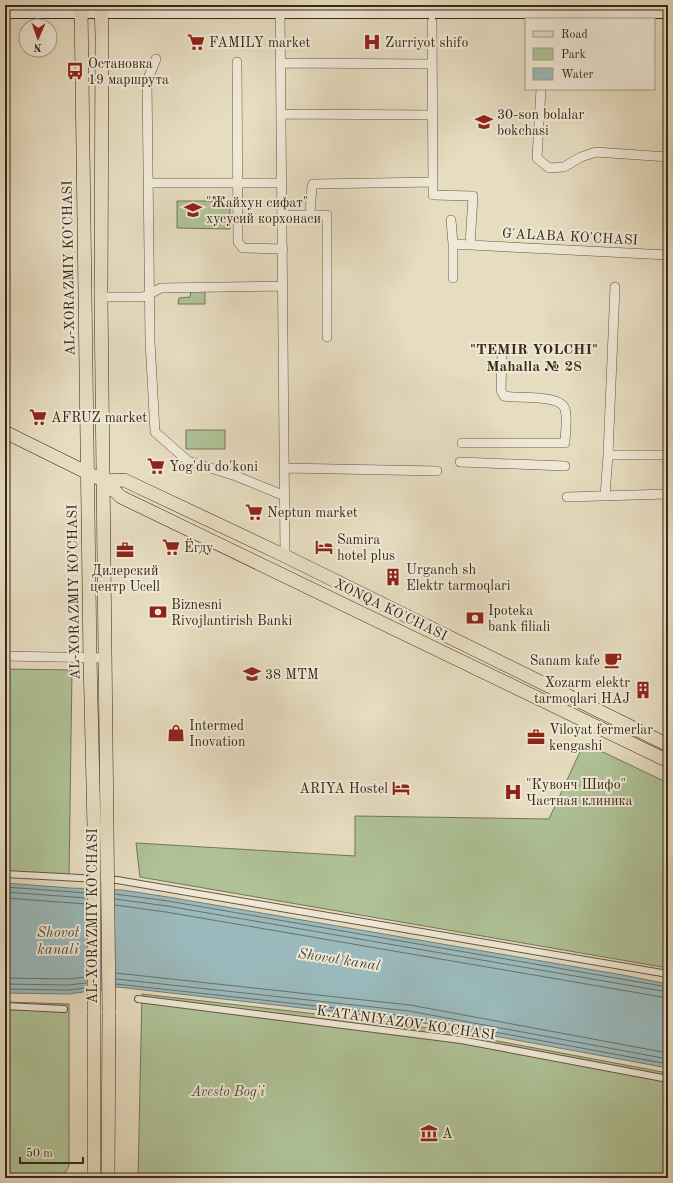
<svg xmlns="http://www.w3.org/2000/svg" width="673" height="1183" font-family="'Old Standard TT',serif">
<rect width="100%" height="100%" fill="#e6dcc0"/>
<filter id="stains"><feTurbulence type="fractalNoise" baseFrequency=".005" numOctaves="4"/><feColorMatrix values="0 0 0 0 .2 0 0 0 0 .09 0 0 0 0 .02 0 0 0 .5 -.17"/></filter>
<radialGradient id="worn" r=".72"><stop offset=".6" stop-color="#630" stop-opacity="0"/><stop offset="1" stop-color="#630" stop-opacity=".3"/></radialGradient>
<path fill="#afc297" stroke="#747656" d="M177,201h53v28l-53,-1z
M205,290v14h-27l1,-6 11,-1 1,-6z
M186,430h39v19h-39z
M5,669l67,1 -3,207 -64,-5z
M584,743l84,40v185l-528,-91 -4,-34 219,13v-40l194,3z
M142,994l270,31 256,48v105h-530z
M5,1002l64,2v162l-7,12h-57z"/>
<path fill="#9ab9bc" stroke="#737f7a" d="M5,883l65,5 52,2 46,7 455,78 45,9v84l-261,-48 -289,-33 -49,7 -64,-1z"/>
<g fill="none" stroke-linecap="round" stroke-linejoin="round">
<path stroke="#697169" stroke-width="1" d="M5,887l81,6
M5,892l81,6
M115,894l53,7 500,86
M5,898l81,6
M115,899l52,7 501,86
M115,905l51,7 502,86
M116,973l294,32 258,48
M5,978l63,1 18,-2
M116,979l293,32 259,48
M5,984l63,1 18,-2
M116,984l292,32 260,48
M5,989l63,1 18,-2"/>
<g stroke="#645640" stroke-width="8">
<path id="pedestrian" d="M5,874l112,6 551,94
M138,999l323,41 207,39
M5,1006l59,3"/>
</g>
<g stroke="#645640" stroke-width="10">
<path id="minor" d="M280,12l5,544
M432,22l1,173 40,1 -3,49 198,10
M156,59l-9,22 3,260 5,91 33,29 48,15 49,20
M237,62l1,180 5,6 40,1
M281,63l151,1
M541,89l-4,69 12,10 15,-1 17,-10 15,-5 72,5
M281,114l152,1
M149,183h133
M310,214l2,-28 1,-2 120,-2
M282,215h45v122
M451,220l2,24
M453,278v-34l17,1
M615,287l-7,168h60
M101,297h42l18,-9 122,-2
M462,443h103c0,-10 3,-24 0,-34 -4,-15 -47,-10 -61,-13l-3,-6 1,-37
M460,462l105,4
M285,468l152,3
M605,496l3,-41
M567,497l101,-3
M5,656l100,2"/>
</g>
<g stroke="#382916" stroke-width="14">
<path id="secondary" d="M5,12h663"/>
</g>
<g stroke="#382916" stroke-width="14">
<path id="primary" d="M81,5l9,653 4,170
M101,5l1,30 -1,262 6,531
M5,432l99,49 17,16 547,264
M104,481l20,-1 161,76 383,189
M94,1178v-167
M108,1178l1,-167"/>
</g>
<use href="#pedestrian" stroke="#efe8d6" stroke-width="6"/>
<use href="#minor" stroke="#efe8d6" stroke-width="9"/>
<use href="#secondary" stroke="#efe8d6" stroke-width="12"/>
<use href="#primary" stroke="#e6dcc0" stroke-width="13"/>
<g stroke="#382916" stroke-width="14" stroke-linecap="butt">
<path id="primary-bridge" d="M94,828v183
M107,828l2,183"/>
</g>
<use href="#primary-bridge" stroke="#e6dcc0" stroke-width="13"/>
</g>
<defs>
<g id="supermarket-bare" transform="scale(1.38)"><path d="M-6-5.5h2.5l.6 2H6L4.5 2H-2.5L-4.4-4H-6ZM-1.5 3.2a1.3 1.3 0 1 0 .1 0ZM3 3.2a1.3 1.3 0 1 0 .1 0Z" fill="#8f2418" stroke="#efe8d6" stroke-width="2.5" paint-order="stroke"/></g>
<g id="hospital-bare" transform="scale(1.38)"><path d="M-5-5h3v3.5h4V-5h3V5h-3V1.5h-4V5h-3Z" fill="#8f2418" stroke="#efe8d6" stroke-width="2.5" paint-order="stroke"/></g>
<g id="bus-bare" transform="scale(1.38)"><path d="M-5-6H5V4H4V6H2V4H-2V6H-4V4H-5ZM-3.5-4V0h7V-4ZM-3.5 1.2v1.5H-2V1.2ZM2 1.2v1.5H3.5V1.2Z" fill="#8f2418" stroke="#efe8d6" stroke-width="2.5" paint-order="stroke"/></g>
<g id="school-bare" transform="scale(1.38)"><path d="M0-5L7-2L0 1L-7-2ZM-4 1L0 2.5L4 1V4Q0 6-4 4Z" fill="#8f2418" stroke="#efe8d6" stroke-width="2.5" paint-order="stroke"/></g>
<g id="hotel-bare" transform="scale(1.38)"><path d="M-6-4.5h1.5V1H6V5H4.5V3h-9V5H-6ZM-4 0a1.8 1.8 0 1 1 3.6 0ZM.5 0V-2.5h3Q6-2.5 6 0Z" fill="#8f2418" stroke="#efe8d6" stroke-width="2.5" paint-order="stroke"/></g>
<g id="office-bare" transform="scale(1.38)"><path d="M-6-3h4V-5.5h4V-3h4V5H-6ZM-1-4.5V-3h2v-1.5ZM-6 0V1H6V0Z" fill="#8f2418" stroke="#efe8d6" stroke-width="2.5" paint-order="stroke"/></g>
<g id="building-bare" transform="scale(1.38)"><path d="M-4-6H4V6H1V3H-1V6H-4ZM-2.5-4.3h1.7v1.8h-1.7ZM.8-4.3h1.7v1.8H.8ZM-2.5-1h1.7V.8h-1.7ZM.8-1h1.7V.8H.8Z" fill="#8f2418" stroke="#efe8d6" stroke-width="2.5" paint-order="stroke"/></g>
<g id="bank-bare" transform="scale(1.38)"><path d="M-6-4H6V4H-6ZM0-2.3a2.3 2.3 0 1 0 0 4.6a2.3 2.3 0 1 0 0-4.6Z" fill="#8f2418" stroke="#efe8d6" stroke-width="2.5" paint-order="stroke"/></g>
<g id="cafe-bare" transform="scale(1.38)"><path d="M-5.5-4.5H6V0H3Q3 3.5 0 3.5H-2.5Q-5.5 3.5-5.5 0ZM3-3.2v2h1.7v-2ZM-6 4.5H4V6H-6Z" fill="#8f2418" stroke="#efe8d6" stroke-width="2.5" paint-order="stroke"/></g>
<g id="shop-bare" transform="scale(1.38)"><path d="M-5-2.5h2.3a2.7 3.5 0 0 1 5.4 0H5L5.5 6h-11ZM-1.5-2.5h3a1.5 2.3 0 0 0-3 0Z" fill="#8f2418" stroke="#efe8d6" stroke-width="2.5" paint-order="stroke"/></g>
<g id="museum-bare" transform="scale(1.38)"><path d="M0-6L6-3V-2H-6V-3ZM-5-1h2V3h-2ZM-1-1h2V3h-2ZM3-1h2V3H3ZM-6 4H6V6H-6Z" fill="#8f2418" stroke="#efe8d6" stroke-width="2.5" paint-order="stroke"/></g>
</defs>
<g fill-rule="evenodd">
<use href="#supermarket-bare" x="196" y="42"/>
<use href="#hospital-bare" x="372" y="42"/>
<use href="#bus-bare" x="75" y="71"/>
<use href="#school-bare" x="484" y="122"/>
<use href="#school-bare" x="193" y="210"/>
<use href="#supermarket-bare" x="38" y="417"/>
<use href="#supermarket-bare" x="156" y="466"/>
<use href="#supermarket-bare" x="254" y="512"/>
<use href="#supermarket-bare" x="171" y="547"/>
<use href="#hotel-bare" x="324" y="547"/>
<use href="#office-bare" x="125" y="550"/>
<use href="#building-bare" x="393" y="577"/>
<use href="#bank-bare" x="158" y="612"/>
<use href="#bank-bare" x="475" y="618"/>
<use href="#cafe-bare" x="613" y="660"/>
<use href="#school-bare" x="252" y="674"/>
<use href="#building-bare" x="643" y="690"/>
<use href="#shop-bare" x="176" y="733"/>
<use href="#office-bare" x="536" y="737"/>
<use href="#hotel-bare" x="401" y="788"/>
<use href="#hospital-bare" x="513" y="792"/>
<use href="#museum-bare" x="429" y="1133"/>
</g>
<g text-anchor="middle" stroke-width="4" stroke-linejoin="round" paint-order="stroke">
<g font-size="14" fill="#382916" stroke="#efe8d6" text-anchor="start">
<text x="209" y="47">FAMILY market</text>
<text x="385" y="47">Zurriyot shifo</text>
<text x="88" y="68">Остановка<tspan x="88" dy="16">19 маршрута</tspan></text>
<text x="497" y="119">30-son bolalar<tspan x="497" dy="16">bokchasi</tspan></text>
<text x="206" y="207">"Жайхун сифат"<tspan x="206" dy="16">хусусий корхонаси</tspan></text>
<text x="51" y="422">AFRUZ market</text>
<text x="169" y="471">Yog'du do'koni</text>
<text x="267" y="517">Neptun market</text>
<text x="337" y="544">Samira<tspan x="337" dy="16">hotel plus</tspan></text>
<text x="184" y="552">Ёгду</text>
<text x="406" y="574">Urganch sh<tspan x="406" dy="16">Elektr tarmoqlari</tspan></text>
<text x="125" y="575" text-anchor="middle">Дилерский<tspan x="125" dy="16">центр Ucell</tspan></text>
<text x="171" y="609">Biznesni<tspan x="171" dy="16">Rivojlantirish Banki</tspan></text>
<text x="488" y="615">Ipoteka<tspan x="488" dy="16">bank filiali</tspan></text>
<text x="600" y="665" text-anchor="end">Sanam kafe</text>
<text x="265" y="679">38 MTM</text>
<text x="630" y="687" text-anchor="end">Xozarm elektr<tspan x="630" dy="16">tarmoqlari HAJ</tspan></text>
<text x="189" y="730">Intermed<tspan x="189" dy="16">Inovation</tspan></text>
<text x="549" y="734">Viloyat fermerlar<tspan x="549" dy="16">kengashi</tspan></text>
<text x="526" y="789">"Кувонч Шифо"<tspan x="526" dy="16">Частная клиника</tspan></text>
<text x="388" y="793" text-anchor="end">ARIYA Hostel</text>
<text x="442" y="1138">A</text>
</g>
<g font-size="14" fill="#382916" stroke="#efe8d6">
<text transform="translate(570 236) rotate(3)" y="5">G'ALABA KO'CHASI</text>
<text transform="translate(68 268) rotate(-91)" y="5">AL-XORAZMIY KO’CHASI</text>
<text transform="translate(73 592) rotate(-91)" y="5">AL-XORAZMIY KO’CHASI</text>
<text transform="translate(391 609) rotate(26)" y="5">XONQA KO'CHASI</text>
<text transform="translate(92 916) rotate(-90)" y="5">AL-XORAZMIY KO’CHASI</text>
<text transform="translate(406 1022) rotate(8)" y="5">K.ATANIYAZOV KO'CHASI</text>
</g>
<g font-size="14" font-style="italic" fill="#564f36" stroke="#efe8d6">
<text x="228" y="1096">Avesto Bog'i</text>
</g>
<g font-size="15" font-weight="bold" fill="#382916" stroke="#efe8d6">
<text x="534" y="354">"TEMIR YOLCHI"<tspan x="534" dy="17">Mahalla № 28</tspan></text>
</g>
<g font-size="15" font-style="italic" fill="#504d40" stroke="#efe8d6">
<text x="58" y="937">Shovot<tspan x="58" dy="17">kanali</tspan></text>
<text transform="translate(339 959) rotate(9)" y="5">Shovot kanal</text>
</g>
</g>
<rect width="673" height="1183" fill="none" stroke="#e6dcc0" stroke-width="20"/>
<rect x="6" y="6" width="661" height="1171" fill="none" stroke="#382916" stroke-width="2"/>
<rect x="10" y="10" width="653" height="1163" fill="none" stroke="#382916"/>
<rect x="525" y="18" width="130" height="72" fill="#efe8d6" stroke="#a69c89"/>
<rect x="533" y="31" width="20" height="6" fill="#e6dcc0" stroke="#a69c89"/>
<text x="561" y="38" font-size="12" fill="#382916">Road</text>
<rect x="533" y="48" width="20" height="12" fill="#afc297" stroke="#a69c89"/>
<text x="561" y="58" font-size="12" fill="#382916">Park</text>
<rect x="533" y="68" width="20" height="12" fill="#9ab9bc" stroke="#a69c89"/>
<text x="561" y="78" font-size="12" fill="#382916">Water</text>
<g transform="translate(38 38) rotate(182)"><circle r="19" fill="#efe8d6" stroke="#a69c89"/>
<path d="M0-3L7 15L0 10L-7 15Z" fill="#8f2418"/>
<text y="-6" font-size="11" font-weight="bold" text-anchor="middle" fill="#382916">N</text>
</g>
<path d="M20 1157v6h63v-6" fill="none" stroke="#382916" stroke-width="2"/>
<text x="26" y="1157" font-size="12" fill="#382916" stroke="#efe8d6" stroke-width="3" paint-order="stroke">50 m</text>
<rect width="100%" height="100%" filter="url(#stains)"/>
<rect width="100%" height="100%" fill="url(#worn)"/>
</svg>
